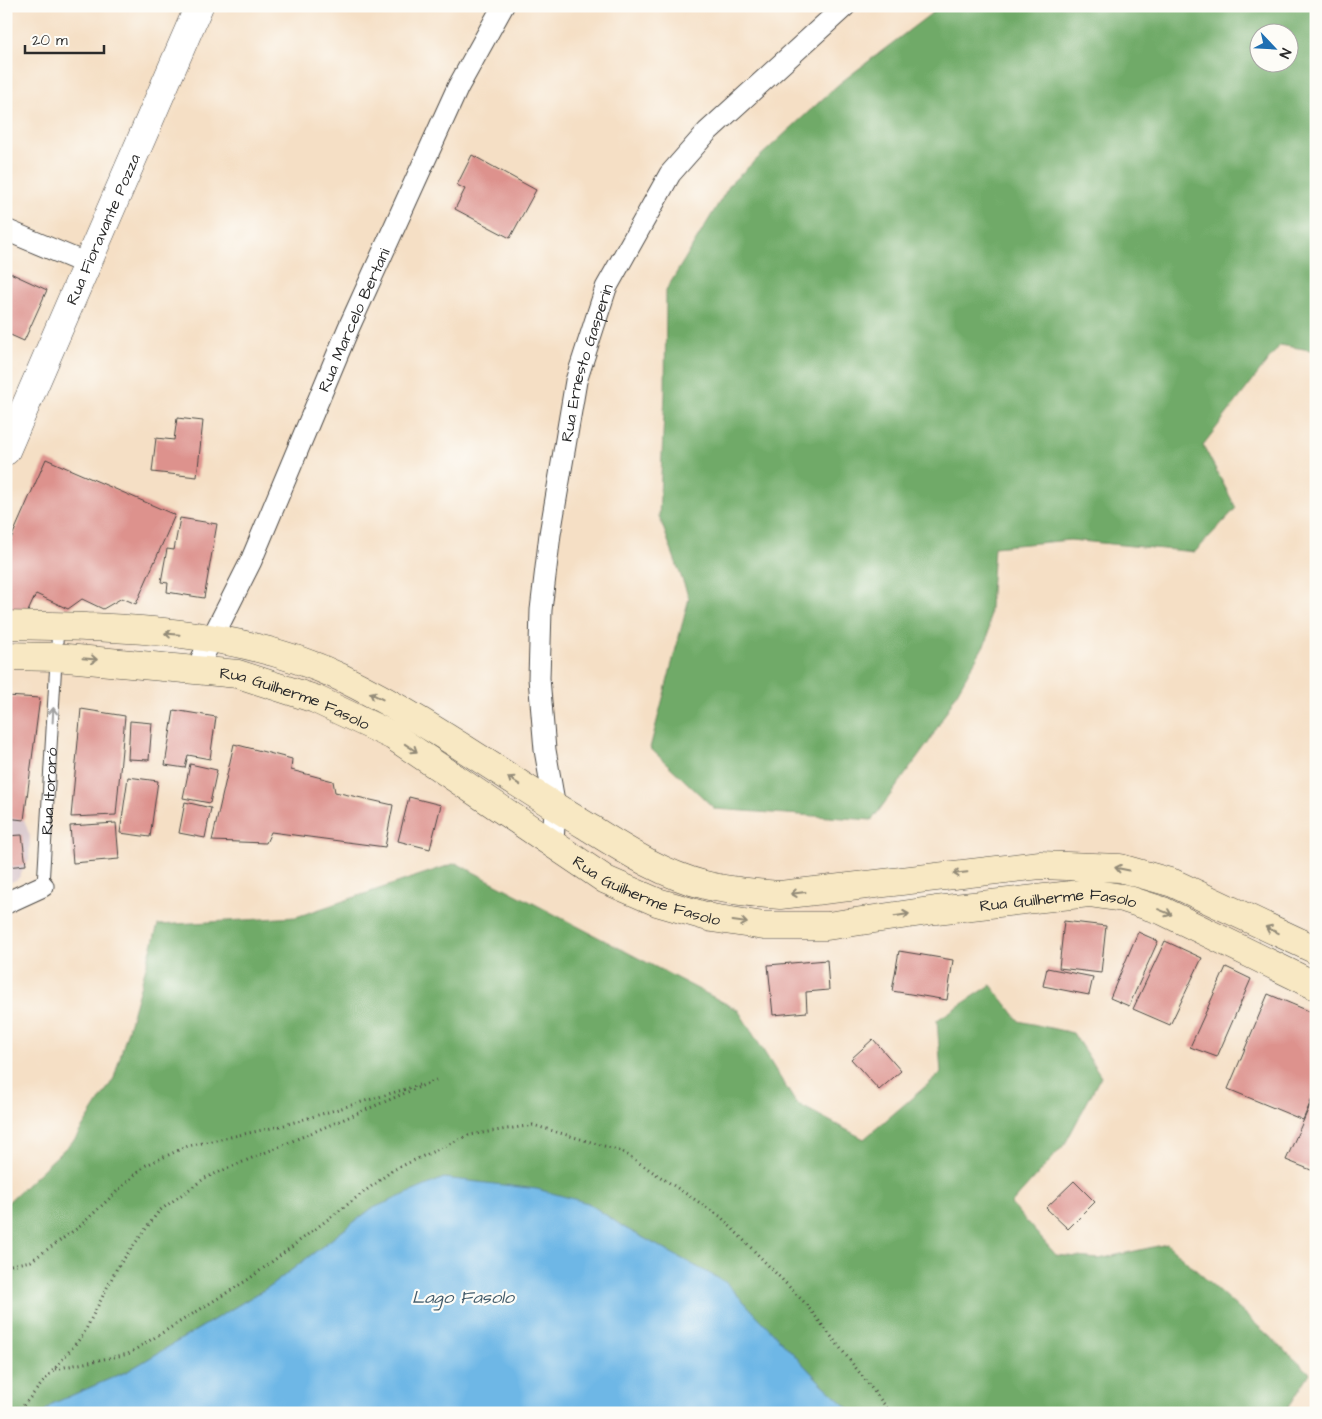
<svg xmlns="http://www.w3.org/2000/svg" width="1322" height="1419" font-family="'Architects Daughter',sans-serif">
<rect width="100%" height="100%" fill="#fdfcf7"/>
<filter id="ink" filterUnits="userSpaceOnUse"><feTurbulence type="fractalNoise" baseFrequency=".02" numOctaves="2"/><feDisplacementMap in="SourceGraphic" scale="10" xChannelSelector="R" yChannelSelector="G"/><feConvolveMatrix kernelMatrix="1 2 1 2 8 2 1 2 1" color-interpolation-filters="sRGB"/></filter>
<filter id="wash" filterUnits="userSpaceOnUse"><feTurbulence type="fractalNoise" baseFrequency=".0096" numOctaves="4" result="noise"/><feDisplacementMap in="SourceGraphic" scale="20" xChannelSelector="R" yChannelSelector="G"/><feGaussianBlur stdDeviation="1.12" result="paint"/><feColorMatrix in="noise" values="0 0 0 0 0 0 0 0 0 0 0 0 0 0 0 0 0 1.4 0 .05"/><feComposite in="paint" operator="in"/></filter>
<g filter="url(#wash)">
<rect width="100%" height="100%" fill="#f5dfc5"/>
<path fill="#d2bdc5" d="M6,818l18,2 6,16 -1,24 -11,19 -12,5z"/>
<path fill="#70aa68" stroke="#4e6a4a" fill-rule="evenodd" d="M941,6h375v345l-36,-6 -77,100 33,63 -41,44 -125,-12 -76,7 -6,91 -59,104 -57,78 -157,-11 -65,-61 39,-150 -30,-82 6,-123 1,-103 65,-107 109,-100zM1260,32h30v30h-30z
M456,863l282,147 58,93 68,36 77,-66 -4,-53 54,-35 28,36 54,12 28,43 -36,68 -54,60 45,51 43,4 68,-15 143,129 -25,40h-431l-34,-31 -95,-99 -100,-55 -37,-25 -217,6 -99,76 -144,86 -76,33 -9,9h-37v-209l69,-65 39,-61 44,-153 138,-8z"/>
<path fill="#6eb7e6" stroke="#4c7188" d="M444,1178l93,11 51,14 37,25 100,54 95,100 34,31h-811l9,-9 76,-33 144,-86 99,-76z"/>
<g id="blocks">
<path fill="#dd928d" d="M472,155l64,35 -26,48 -55,-29 10,-20 -8,-4z
M6,271l41,19 -23,51 -18,-8z
M177,418l26,3 -6,56 -45,-5 4,-34 18,2z
M46,459l129,56 -39,89 -14,-6 -19,11 -21,-10 -14,10 -32,-15 -11,24 -17,-7 -2,5v-66z
M180,518l37,6 -13,74 -37,-6 1,-9 -7,-1 6,-33 7,1z
M6,696l34,2 -16,122 -18,-2z
M81,709l44,7 -9,99 -45,2z
M174,710l42,7 -6,42 -22,-4 -3,13 -20,-3z
M130,721l22,2 -3,37 -21,-1z
M234,744l58,15 -1,11 42,11 2,11 58,13 -8,42 -114,-15 -5,11 -54,-2z
M190,764l27,6 -7,33 -27,-5z
M128,777l30,4 -8,56 -30,-4z
M409,797l32,8 -11,44 -32,-8z
M185,802l26,6 -6,30 -26,-5z
M116,823l3,36 -46,4 -3,-37z
M22,835l4,30 -20,2v-31z
M1064,921l42,5 -5,47 -42,-5z
M1138,932l20,9 -29,65 -19,-8z
M1165,941l37,17 -32,67 -37,-16z
M899,951l54,9 -6,40 -55,-9z
M827,960l2,30 -23,2 1,20 -34,3 -5,-50z
M1226,967l25,12 -34,78 -27,-10z
M1047,968l46,9 -4,18 -46,-9z
M1268,994l48,20v75l-13,31 -75,-31z
M873,1039l28,32 -22,19 -28,-31z
M1316,1092v80l-30,-12z
M1074,1181l21,21 -27,27 -22,-21z"/>
</g>
</g>
<g filter="url(#ink)">
<use href="#blocks" fill-opacity="0" stroke="#494642" stroke-width="1"/>
<g fill="none" stroke-linecap="round" stroke-linejoin="round">
<g stroke="#494642" stroke-width="13">
<g id="service">
<path id="s1" d="M43,886l15,-260"/>
</g>
</g>
<g stroke="#494642" stroke-width="23">
<g id="minor">
<path d="M6,230l81,34"/>
<path id="s2" d="M197,668l54,-107 98,-234 109,-240 45,-81"/>
<path id="s3" d="M553,843l2,-36 -10,-57 -6,-72 2,-68 9,-76 26,-153 30,-93 64,-114 37,-42 138,-126"/>
<path d="M6,903l37,-17"/>
</g>
</g>
<g stroke="#494642" stroke-width="29">
<g id="tertiary">
<path id="s4" d="M6,451l193,-445"/>
</g>
</g>
<g stroke="#494642" stroke-width="29">
<g id="secondary">
<path d="M6,625c111,2 232,3 334,52 86,42 163,99 245,148 37,23 76,49 120,60 24,6 49,8 75,10l260,-30 80,3 53,15 143,67"/>
<path id="s5" d="M6,656l50,1 182,17 77,25 78,37 213,144 51,22 55,16 52,8h63l109,-16 153,-17 34,5 40,13 153,75"/>
</g>
</g>
<path stroke="#494642" stroke-width="3" stroke-dasharray="1 4" stroke-linecap="butt" d="M6,1266l25,-5 48,-34 65,-61 44,-20 93,-20 138,-41
M55,1369l73,-15 121,-75 144,-109 76,-35 64,-10 88,26 99,65 85,87 86,110
M17,1413l66,-78 34,-67 42,-57 46,-33 231,-98"/>
<use href="#service" stroke="#fff" stroke-width="11"/>
<use href="#minor" stroke="#fff" stroke-width="21"/>
<use href="#tertiary" stroke="#fff" stroke-width="28"/>
<use href="#secondary" stroke="#f8e8c3" stroke-width="28"/>
</g>
<defs><path id="oneway-shaft" d="M-6 0H5M1.5-3L5.5 0L1.5 3" fill="none" stroke-width="1.6" stroke-linecap="round" stroke-linejoin="round" transform="scale(1.25)"/></defs>
<g stroke="#928a77">
<use href="#oneway-shaft" transform="translate(172 634) rotate(-175)"/>
<use href="#oneway-shaft" transform="translate(90 659) rotate(5)"/>
<use href="#oneway-shaft" transform="translate(376 696) rotate(-153)"/>
<use href="#oneway-shaft" transform="translate(411 748) rotate(34)"/>
<use href="#oneway-shaft" transform="translate(514 781) rotate(-147)"/>
<use href="#oneway-shaft" transform="translate(1122 869) rotate(-169)"/>
<use href="#oneway-shaft" transform="translate(960 873) rotate(174)"/>
<use href="#oneway-shaft" transform="translate(798 893) rotate(173)"/>
<use href="#oneway-shaft" transform="translate(1165 912) rotate(22)"/>
<use href="#oneway-shaft" transform="translate(902 915) rotate(-9)"/>
<use href="#oneway-shaft" transform="translate(740 922) rotate(8)"/>
<use href="#oneway-shaft" transform="translate(1272 930) rotate(-155)"/>
</g>
<use stroke="#a0a0a0" href="#oneway-shaft" transform="translate(53 715) rotate(-87)"/>
</g>
<g text-anchor="middle" stroke-width="4.5" stroke-linejoin="round" paint-order="stroke">
<g font-size="16" fill="#2b2b2b" stroke="#fdfcf7">
<text dy="6" stroke="none"><textPath href="#s4" startOffset="242">Rua Fioravante Pozza</textPath></text>
<text dy="6" stroke="none"><textPath href="#s2" startOffset="382">Rua Marcelo Bertani</textPath></text>
<text dy="6" stroke="none"><textPath href="#s3" startOffset="486">Rua Ernesto Gasperin</textPath></text>
<text dy="6" stroke="none"><textPath href="#s5" startOffset="294">Rua Guilherme Fasolo</textPath></text>
<text dy="6" stroke="none"><textPath href="#s1" startOffset="95">Rua Itororó</textPath></text>
<text dy="6" stroke="none"><textPath href="#s5" startOffset="699">Rua Guilherme Fasolo</textPath></text>
<text dy="6" stroke="none"><textPath href="#s5" startOffset="1119">Rua Guilherme Fasolo</textPath></text>
</g>
<g font-size="18" font-style="italic" fill="#425c6c" stroke="#fdfcf7">
<text x="463" y="1303">Lago Fasolo</text>
</g>
</g>
<rect width="1322" height="1419" fill="none" stroke="#fdfcf7" stroke-width="25"/>
<g transform="translate(1274 48) rotate(115)"><circle r="24" fill="#fdfcf7" stroke="#a9a8a5"/>
<path d="M0-4L9 19L0 12L-9 19Z" fill="#1f6fb2"/>
<text y="-8" font-size="14" font-weight="bold" text-anchor="middle" fill="#2b2b2b">N</text>
</g>
<path d="M25 45v8h79v-8" fill="none" stroke="#2b2b2b" stroke-width="2.5"/>
<text x="32" y="45" font-size="15" fill="#2b2b2b" stroke="#fdfcf7" stroke-width="4" paint-order="stroke">20 m</text>
</svg>
